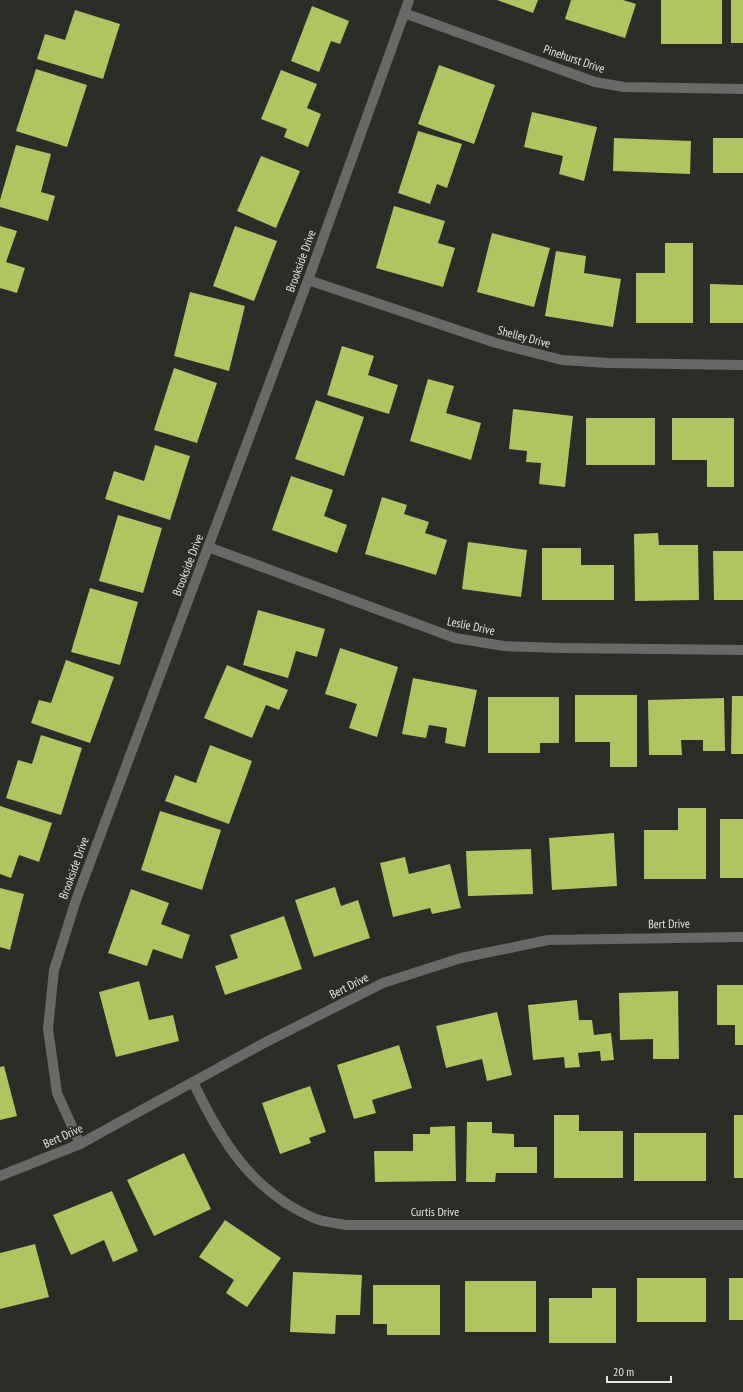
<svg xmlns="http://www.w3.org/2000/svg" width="743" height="1392" font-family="'PT Sans Narrow',sans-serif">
<rect width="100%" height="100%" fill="#2c2d29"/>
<path fill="#b0c561" d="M497,0h41l-5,13z
M571,0h52l13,4 -11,34 -60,-19z
M661,0h61v44h-61z
M731,0h12v43h-12z
M312,6l37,15 -9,23 -9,-3 -12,31 -28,-11z
M75,10l45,14 -17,55 -66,-20 8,-25 20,6z
M439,65l56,20 -21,59 -56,-20z
M36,69l51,16 -20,62 -51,-16z
M281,70l36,14 -10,24 14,6 -13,33 -24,-10 3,-8 -26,-10z
M532,112l65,15 -13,54 -25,-7 4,-18 -39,-9z
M418,131l44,13 -15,44 -10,-4 -7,20 -32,-11z
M614,138l77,3 -1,33 -77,-3z
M713,138h30v35h-30z
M16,145l35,9 -10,38 14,4 -7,25 -48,-14v-7z
M261,156l39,15 -24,57 -39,-17z
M394,206l51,15 -7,22 17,5 -12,39 -67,-19z
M0,226l17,5 -11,31 19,6 -8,25 -17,-5z
M235,226l42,15 -23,60 -41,-15z
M492,233l58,15 -16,59 -57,-15z
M665,243h28v80h-57v-50h29z
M556,251l30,5 -2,17 37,6 -8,48 -68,-11z
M710,284l33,1v38h-33z
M190,292l55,14 -16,65 -55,-15z
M342,346l32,10 -6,19 30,10 -9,29 -62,-19z
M174,368l43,15 -20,60 -43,-13z
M428,379l26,7 -8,27 35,10 -10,37 -61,-19z
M316,400l48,17 -20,59 -49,-17z
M513,409l60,7 -8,71 -26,-3 2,-21 -15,-1 1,-11 -18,-2z
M586,418h69v47h-69z
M672,418h62v69h-27v-27h-35z
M155,445l35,11 -20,64 -65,-21 9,-28 30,10z
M291,476l42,14 -9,26 23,9 -10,28 -65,-23z
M382,497l25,8 -3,9 25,8 -4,11 22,7 -11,35 -71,-21z
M118,515l44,13 -19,65 -44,-12z
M658,533l1,12h39l1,55 -64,1 -1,-67z
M468,542l59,8 -6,47 -59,-8z
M542,548h39v17h33v35h-72z
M713,551h30v49h-29z
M90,588l48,14 -18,63 -49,-13z
M258,610l67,19 -8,28 -21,-6 -8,27 -45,-13z
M340,648l58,19 -21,70 -28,-9 8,-24 -32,-10z
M66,660l48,17 -24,66 -59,-20 8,-23 12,3z
M227,665l61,25 -9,20 -13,-5 -14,33 -48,-20z
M413,678l64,12 -12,57 -20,-4 2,-15 -18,-3 -3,13 -24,-4z
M575,695h62v72h-27v-25h-35z
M732,696h11v58h-12z
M488,697h71v46h-19v10h-52z
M724,698l1,53h-22v-11h-22l1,15h-33l-1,-55z
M41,735l41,13 -21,67 -55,-17 12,-38 14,4z
M210,745l42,16 -23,63 -64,-23 10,-26 21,8z
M0,806l52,17 -13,39 -20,-7 -8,23 -11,-4z
M678,808h28v71h-62v-49h34z
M160,811l61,19 -19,60 -61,-20z
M720,819h23v59h-23z
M614,833l3,53 -65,4 -3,-52z
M531,849l2,45 -65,2 -2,-45z
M405,857l4,17 41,-10 11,44 -29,6 -2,-6 -37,9 -13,-54z
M335,887l6,19 17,-6 12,38 -56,19 -19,-57z
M0,888l24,6 -14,56 -10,-3z
M131,889l38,14 -8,21 29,11 -8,24 -29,-10 -6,17 -39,-13z
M284,916l18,53 -77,26 -10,-29 23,-8 -8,-23z
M139,981l10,39 24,-5 6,26 -63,16 -17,-65z
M717,985h26v60h-8v-20h-18z
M678,991l1,68h-26v-20l-33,1 -1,-47z
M577,1000l2,20h13l2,15 17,-2 3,27 -13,1 -1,-10 -22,2 2,14 -15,1 -1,-11 -31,3 -5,-55z
M497,1012l15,63 -25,6 -5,-22 -36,9 -10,-42z
M399,1045l13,43 -40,12 4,13 -22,6 -17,-54z
M4,1066l13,50 -17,4v-53z
M310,1086l16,46 -17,6 2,5 -31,11 -18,-51z
M554,1115h25v16h44v47h-69z
M734,1115h9v63h-9z
M467,1122h25v11l22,1v13h23v26h-41l-1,9h-29z
M455,1126l1,55 -81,1 -1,-31h39v-17h17v-7z
M634,1133h72v48h-72z
M184,1153l27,56 -57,27 -27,-56z
M112,1191l26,60 -25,11 -9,-22 -33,15 -18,-40z
M225,1220l56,38 -34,49 -21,-14 8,-13 -35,-23z
M35,1244l14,53 -49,12v-56z
M293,1272l69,3 -2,40h-24l-1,19 -45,-2z
M637,1278h69v44h-69z
M729,1278h14v42h-14z
M465,1281h71v51h-71z
M373,1285h67v50h-53v-11h-14z
M592,1288h24v55h-67v-45h43z"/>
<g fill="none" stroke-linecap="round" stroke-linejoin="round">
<path stroke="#696967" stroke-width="10" d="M404,13l191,69 29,5 119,2
M308,280l188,63 66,17 46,3 135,2
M208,547l247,91 49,8 57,2 182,2
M193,1082c28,59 59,110 123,137 9,3 20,4 30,6h397
M80,1144l-23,-51 -9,-64 6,-59 22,-70 232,-620 101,-280"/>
<path stroke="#696967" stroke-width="10" d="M0,1176l80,-32 184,-101 119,-60 78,-25 87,-18 195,-3"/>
</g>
<g text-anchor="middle" stroke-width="4" stroke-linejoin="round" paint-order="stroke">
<g font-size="12" fill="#e4e5e2" stroke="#2c2d29">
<text transform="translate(574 59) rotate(19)" y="4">Pinehurst Drive</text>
<text transform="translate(301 261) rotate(-70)" y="4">Brookside Drive</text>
<text transform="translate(524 337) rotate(15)" y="4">Shelley Drive</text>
<text transform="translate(188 565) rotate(-69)" y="4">Brookside Drive</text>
<text transform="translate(471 626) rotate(12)" y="4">Leslie Drive</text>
<text transform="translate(74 868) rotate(-70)" y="4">Brookside Drive</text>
<text transform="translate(669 924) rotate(-1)" y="4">Bert Drive</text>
<text transform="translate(349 986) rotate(-27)" y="4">Bert Drive</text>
<text transform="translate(63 1136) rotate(-24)" y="4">Bert Drive</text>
<text x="435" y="1216">Curtis Drive</text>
</g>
</g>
<path d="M607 1376v6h64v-6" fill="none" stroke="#e4e5e2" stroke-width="2"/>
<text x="613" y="1376" font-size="12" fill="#e4e5e2" stroke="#2c2d29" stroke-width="3" paint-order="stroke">20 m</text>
</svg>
